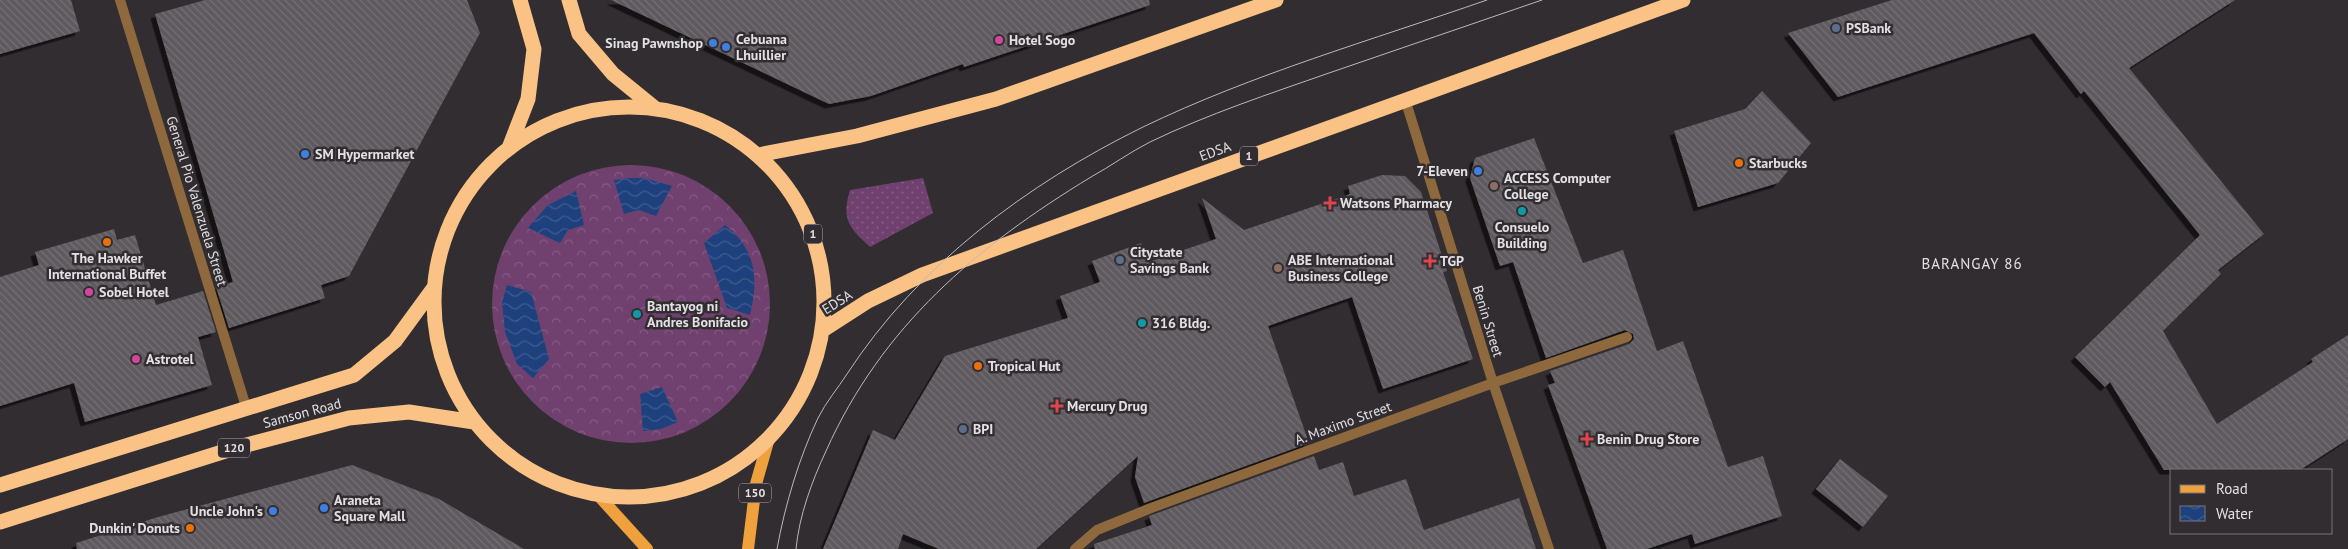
<svg xmlns="http://www.w3.org/2000/svg" width="2348" height="549" font-family="'PT Sans',sans-serif">
<defs>
<pattern id="park-crowns" width="20" height="18" patternUnits="userSpaceOnUse" patternTransform="scale(1.25)"><rect width="20" height="18" fill="#70406f"/><path d="M2 6a3 3 0 1 1 6 0M12 15a3 3 0 1 1 6 0" fill="none" stroke="#845b83"/></pattern>
<pattern id="garden-dots" width="8" height="8" patternUnits="userSpaceOnUse" patternTransform="scale(1.25)"><rect width="8" height="8" fill="#70406f"/><path d="M2 2h.1M6 6h.1" fill="none" stroke="#845b83" stroke-width="1.8" stroke-linecap="round"/></pattern>
<pattern id="water-waves" width="16" height="10" patternUnits="userSpaceOnUse" patternTransform="scale(1.25)"><rect width="16" height="10" fill="#1e417d"/><path d="M0 5q4-4 8 0t8 0" fill="none" stroke="#3f5c8f"/></pattern>
<pattern id="building-back-hatch" width="6" height="6" patternUnits="userSpaceOnUse" patternTransform="scale(1.25)"><rect width="6" height="6" fill="#5e5a5e"/><path d="M-1 5l2 2M0 0l6 6M5-1l2 2" fill="none" stroke="#757175"/></pattern>
<filter id="shadow"><feDropShadow dx="-4.5" dy="4.5" stdDeviation="0" flood-color="#0009"/></filter>
</defs>
<rect width="100%" height="100%" fill="#312d30"/>
<path fill="url(#park-crowns)" d="M492 304a139 139 0 1 1 278 0a139 139 0 1 1-278 0Z"/>
<path fill="url(#garden-dots)" d="M923,178l10,35 -63,34c-21,-19 -29,-28 -20,-57z"/>
<path fill="url(#water-waves)" d="M629,178h15l28,8 -16,30 -17,-6 -15,4 -10,-34z
M576,191l8,34 -16,5 -8,13 -32,-15 20,-23z
M725,225c31,24 34,53 25,90l-23,-7 -23,-65z
M507,285l24,7 18,67 -16,19 -16,-14 -12,-32 -3,-30z
M662,387l16,35 -17,7 -18,2 -3,-37z"/>
<path fill="url(#building-back-hatch)" filter="url(#shadow)" d="M0,0h71l9,31 -80,23z
M205,0h262l13,33 -131,243 -28,9 4,13 -96,30 -13,-41 17,-5 -78,-268z
M611,0h538l1,5 -186,62 -1,-3 -92,32 -42,8z
M1892,0h343l-106,68 135,166 -46,36 3,4 -58,57 54,93 96,-62 -2,-3 37,-24v104l-48,31h-136l-54,-88 -5,5 -30,-30 125,-122 -116,-144 -3,3 -47,-61 -196,64 -50,-64z
M1762,91l49,52 -33,40 -80,24 -24,-76 71,-22z
M1534,138l49,125 40,-13 34,101 26,-10 45,126 35,-11 19,60 -87,28 -3,-10 -45,15h-40l-59,-164 7,-2 -5,-12 79,-27 5,-5 -1,-5 -8,-4 -79,28 -33,-96 -13,4 -30,-88 5,-20z
M1382,175l23,1 16,16 26,79 -4,1 30,87 -90,30 -31,-92 -84,29 41,117 -165,60 -9,-26 3,-21 -102,93h-97l-36,-15 -5,15h-75l50,-119 22,10 50,-84 123,-38 -8,-22 40,-14 -8,-21 49,-18 7,19 68,-23 -14,-41 42,32 106,-36 -2,-8z
M114,229l3,11 18,-5 21,70 47,-14 13,41 -18,5 14,48 -127,37 -11,-39 -74,23v-129l39,-12 -4,-13z
M1314,456l5,14 24,-8 11,34 52,-17 18,51 95,-32 17,51h-441l-1,-5 58,-19 -3,-9z
M1840,459l48,37 -25,31 -47,-38z
M352,465l87,34 85,50h-447l-1,-6 82,-26z"/>
<g fill="none" stroke-linecap="round" stroke-linejoin="round">
<path stroke="#8f693e" stroke-width="10" d="M120,0l127,410
M1405,99l88,284 56,166
M1075,549l22,-19 54,-22 342,-125 134,-46"/>
<path stroke="#efa13e" stroke-width="12" d="M598,495l49,54
M748,549l8,-65 13,-46"/>
<path stroke="#fac284" stroke-width="15" d="M569,0l10,34 34,40 43,35
M434 302a195 195 0 1 1 390 0a195 195 0 1 1-390 0Z
M509,148l19,-49 6,-50 -14,-49
M758,155l99,-19 139,-37 280,-99
M823,330l45,-29 54,-26 761,-275
M0,485l354,-110 41,-34 38,-52
M0,522l235,-74 114,-30 60,-6 65,10"/>
<path stroke="#bcbabc" stroke-width="1" d="M777,549c8,-44 22,-91 41,-131 8,-16 20,-30 29,-44 71,-109 180,-190 296,-247 110,-53 229,-87 344,-127
M796,549c3,-33 16,-68 30,-98 56,-125 150,-204 265,-274 20,-11 39,-25 59,-35 58,-28 119,-48 179,-69 71,-24 142,-49 213,-73"/>
</g>
<g fill="#5c6f8a" stroke="#312d30" stroke-width="2">
<circle cx="1836" cy="28" r="5"/>
<circle cx="1120" cy="260" r="5"/>
<circle cx="963" cy="429" r="5"/>
</g>
<g fill="#d1479c" stroke="#312d30" stroke-width="2">
<circle cx="999" cy="40" r="5"/>
<circle cx="89" cy="292" r="5"/>
<circle cx="136" cy="359" r="5"/>
</g>
<g fill="#3f7fe0" stroke="#312d30" stroke-width="2">
<circle cx="713" cy="43" r="5"/>
<circle cx="726" cy="47" r="5"/>
<circle cx="305" cy="154" r="5"/>
<circle cx="1478" cy="171" r="5"/>
<circle cx="324" cy="508" r="5"/>
<circle cx="273" cy="511" r="5"/>
</g>
<g fill="#e8710a" stroke="#312d30" stroke-width="2">
<circle cx="1739" cy="163" r="5"/>
<circle cx="107" cy="242" r="5"/>
<circle cx="978" cy="366" r="5"/>
<circle cx="190" cy="528" r="5"/>
</g>
<g fill="#8d6e63" stroke="#312d30" stroke-width="2">
<circle cx="1494" cy="186" r="5"/>
<circle cx="1278" cy="268" r="5"/>
</g>
<g fill="#e0444e" stroke="#312d30" stroke-width="2">
<path d="M1327.5 195.5h5v5h5v5h-5v5h-5v-5h-5v-5h5z"/>
<path d="M1427.5 253.5h5v5h5v5h-5v5h-5v-5h-5v-5h5z"/>
<path d="M1054.5 398.5h5v5h5v5h-5v5h-5v-5h-5v-5h5z"/>
<path d="M1584.5 431.5h5v5h5v5h-5v5h-5v-5h-5v-5h5z"/>
</g>
<g fill="#0f9aa8" stroke="#312d30" stroke-width="2">
<circle cx="1522" cy="211" r="5"/>
<circle cx="637" cy="314" r="5"/>
<circle cx="1142" cy="323" r="5"/>
</g>
<g text-anchor="middle" stroke-width="5" stroke-linejoin="round" paint-order="stroke">
<g fill="#312d30" stroke="#aeabad" stroke-width="1">
<rect x="1240" y="146.5" width="18" height="19" rx="4"/>
<rect x="804" y="224.5" width="18" height="19" rx="4"/>
<rect x="218" y="438.5" width="32" height="19" rx="4"/>
<rect x="739" y="483.5" width="32" height="19" rx="4"/>
</g>
<g font-size="12" font-weight="bold" fill="#e3e1e3">
<text x="1249" y="160">1</text>
<text x="813" y="238">1</text>
<text x="234" y="452">120</text>
<text x="755" y="497">150</text>
</g>
<g font-size="14" font-weight="bold" fill="#e3e1e3" stroke="#312d30" text-anchor="start">
<text x="1846" y="33">PSBank</text>
<text x="736" y="44">Cebuana<tspan x="736" dy="16">Lhuillier</tspan></text>
<text x="1009" y="45">Hotel Sogo</text>
<text x="703" y="48" text-anchor="end">Sinag Pawnshop</text>
<text x="315" y="159">SM Hypermarket</text>
<text x="1749" y="168">Starbucks</text>
<text x="1468" y="176" text-anchor="end">7-Eleven</text>
<text x="1504" y="183">ACCESS Computer<tspan x="1504" dy="16">College</tspan></text>
<text x="1340" y="208">Watsons Pharmacy</text>
<text x="1522" y="232" text-anchor="middle">Consuelo<tspan x="1522" dy="16">Building</tspan></text>
<text x="1130" y="257">Citystate<tspan x="1130" dy="16">Savings Bank</tspan></text>
<text x="107" y="263" text-anchor="middle">The Hawker<tspan x="107" dy="16">International Buffet</tspan></text>
<text x="1288" y="265">ABE International<tspan x="1288" dy="16">Business College</tspan></text>
<text x="1440" y="266">TGP</text>
<text x="99" y="297">Sobel Hotel</text>
<text x="647" y="311">Bantayog ni<tspan x="647" dy="16">Andres Bonifacio</tspan></text>
<text x="1152" y="328">316 Bldg.</text>
<text x="146" y="364">Astrotel</text>
<text x="988" y="371">Tropical Hut</text>
<text x="1067" y="411">Mercury Drug</text>
<text x="973" y="434">BPI</text>
<text x="1597" y="444">Benin Drug Store</text>
<text x="334" y="505">Araneta<tspan x="334" dy="16">Square Mall</tspan></text>
<text x="263" y="516" text-anchor="end">Uncle John's</text>
<text x="180" y="533" text-anchor="end">Dunkin' Donuts</text>
</g>
<g font-size="14" fill="#e3e1e3" stroke="#312d30">
<text transform="translate(1215 151) rotate(-20)" y="5">EDSA</text>
<text transform="translate(197 201) rotate(73)" y="5">General Pio Valenzuela Street</text>
<text transform="translate(837 302) rotate(-32)" y="5">EDSA</text>
<text transform="translate(1488 321) rotate(73)" y="5">Benin Street</text>
<text transform="translate(302 413) rotate(-15)" y="5">Samson Road</text>
<text transform="translate(1343 423) rotate(-20)" y="5">A. Maximo Street</text>
</g>
<g font-size="15" letter-spacing="1" fill="#e3e1e3" stroke="#312d30">
<text x="1972" y="269">BARANGAY 86</text>
</g>
</g>
<rect x="2170" y="469" width="162" height="65" fill="#312d30" stroke="#787578"/>
<rect x="2180" y="485" width="25" height="8" fill="#efa13e" stroke="#787578"/>
<text x="2216" y="494" font-size="15" fill="#e3e1e3">Road</text>
<rect x="2180" y="506" width="25" height="15" fill="url(#water-waves)" stroke="#787578"/>
<text x="2216" y="519" font-size="15" fill="#e3e1e3">Water</text>
</svg>
